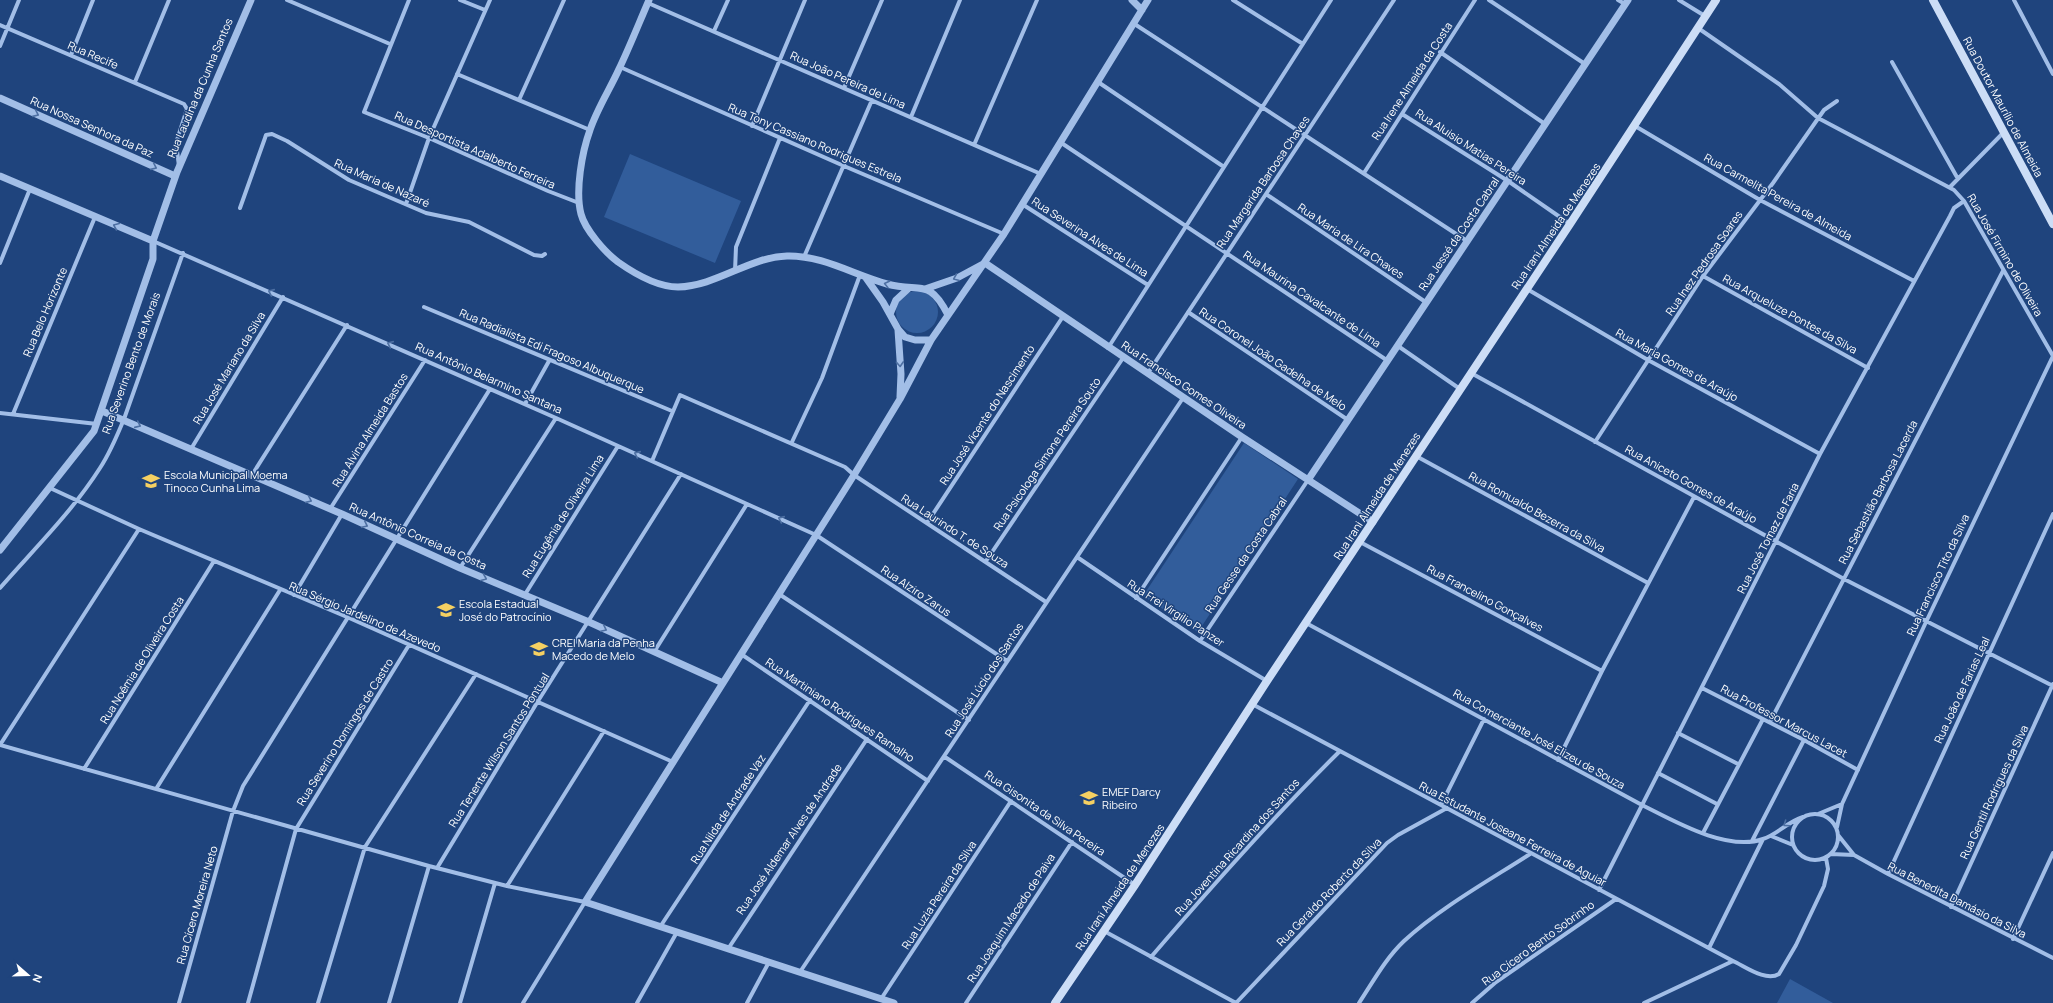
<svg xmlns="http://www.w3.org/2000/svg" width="2053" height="1003" font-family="Manrope,sans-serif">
<rect width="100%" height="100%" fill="#1f447d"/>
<path fill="#325d9b" d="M630,154l111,47 -26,62 -111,-46z
M896 312a21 21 0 1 1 42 0a21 21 0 1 1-42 0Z
M1244,443l54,36 -100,153 -55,-36z
M1790,979l43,24h-56z"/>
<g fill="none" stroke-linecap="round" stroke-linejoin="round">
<path stroke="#a2bee7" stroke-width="4" d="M287,0l103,44
M409,0l-45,112 65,26 119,53 31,12
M460,0l25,10
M1233,0l70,44
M1489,0l96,64
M1618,0l7,4
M1679,0l26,16
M2014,0l39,74
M648,3l393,171
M1133,23l334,218
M0,25l184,79 3,5 -11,34 3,23
M1698,28l81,56 39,34 136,72 10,11 89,155
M714,31l14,-31
M0,46l19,-46
M1440,52l105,72
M71,55l22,-55
M1892,62l66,117
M620,67l224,99 160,68
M457,74l133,56
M135,82l34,-82
M1098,82l126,85
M844,88l38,-88
M519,100l45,-100
M1402,114l106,67 62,43
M911,117l49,-117
M752,126l53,-126
M1635,126l125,74 154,81
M1060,142l328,219
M974,145l63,-145
M1364,173l111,-173
M1950,187l54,-55
M1266,194l161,109
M406,204l23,-66 61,-138
M1022,204l126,81
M240,208l25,-70 1,-3 6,-1 15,7 62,39 77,33 43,9 65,33 8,1 3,-2
M153,241l403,177 260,117 191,126
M804,257l68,-157
M0,263l30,-74
M735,271l1,-24 44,-109
M1703,276l165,92
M1527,289l121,71 172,94
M424,307l248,104
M1188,312l160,108
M1398,346l62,43
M1108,348l223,-348
M1148,373l246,-373
M1471,373l373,206 209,107
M525,404l24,-43
M0,413l97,11
M13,414l82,-197
M792,442l30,-64 38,-103
M1595,442l108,-166 70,-93 51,-73 13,-9
M191,449l92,-152
M1416,456l232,127
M652,461l28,-66 165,72 9,8 192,127
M252,475l95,-150
M50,488l89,41 208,88 326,145
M330,509l95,-149
M927,523l135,-205
M1360,542l242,129
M1077,557l123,84 67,40
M986,561l137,-203
M460,568l96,-150
M0,588c34,-39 72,-76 100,-120 10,-15 17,-32 24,-49l59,-166
M779,594l190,126
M294,595l48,-81
M524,596l94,-150
M1136,598l106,-161
M1306,623l336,182c32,16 85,47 121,34 15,-5 24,-17 40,-22
M1200,641l108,-161
M654,652l93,-148
M741,654l187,127
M1702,688l102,52 54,30
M1252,704l481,257c13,6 33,21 46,13l17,-29 28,-59 4,-17 -2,-11
M1770,722l233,-451
M1678,733l60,31
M0,745l429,121 78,20 78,16 -62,101
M0,745l139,-216
M945,757l190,128
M1558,760l44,-89 92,-174
M84,769l130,-208
M1658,773l59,31
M156,789l124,-199
M1441,805l43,-86
M1792 837a23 23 0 1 1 46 0a23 23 0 1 1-46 0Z
M1818,814l24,-10
M1837,827l5,-23 84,-182 127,-266
M1703,833l60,-114
M1838,835l16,20 34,19 165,84
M1771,836l22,9
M1752,841l52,-101
M1831,854l23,1
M437,868l101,-167 143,-227
M1888,874l165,-360
M507,886l97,-155
M1599,890l221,-436 130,-238 4,-8 10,-7
M1951,907l102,-223
M660,927l150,-227
M1104,931l132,72 151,-160 11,-8 49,-27
M2013,939l40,-86
M1709,948l54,-109
M728,949l139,-210
M1151,957c61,-71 122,-140 188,-205
M800,972c128,-191 255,-383 383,-574
M881,999l130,-198
M179,1003l54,-192 10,-25 247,-397
M248,1003l48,-174 113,-184
M318,1003l47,-156 111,-173
M389,1003l40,-137
M460,1003l35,-120
M637,1003l40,-71
M747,1003l22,-41
M966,1003l106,-161
M1359,1003c14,-21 26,-44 45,-62 36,-33 84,-60 126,-87
M1472,1003l24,-21 120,-83
M1644,1003l89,-42"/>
<path stroke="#a2bee7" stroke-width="7" d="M649,0c-10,23 -19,46 -30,69 -9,20 -22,40 -29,61 -8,22 -15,61 -9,84 4,16 25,39 37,48 17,12 39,25 60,25 39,-1 71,-30 109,-31 35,-1 67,19 100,28 33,9 42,-7 61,31
M1132,0l10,10
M0,98l175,78
M0,176l153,65
M985,263l257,174 131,85
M866,278l17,24 15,27 7,8 10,3h16
M925,289l32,-11 26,-14
M890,314l6,-14 13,-12
M898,330l3,44 -1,23
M102,411l240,103 118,54 129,54 134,61
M1308,480l320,-480
M0,550l94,-119 59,-172v-18l24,-69 74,-172
M894,1003l-309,-101 269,-427 46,-76 31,-59 73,-106 144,-234"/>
<path stroke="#ccddf6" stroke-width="8" d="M1933,0l120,224
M1055,1003l80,-118 132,-204 303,-457 146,-224"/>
</g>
<defs><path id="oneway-chevron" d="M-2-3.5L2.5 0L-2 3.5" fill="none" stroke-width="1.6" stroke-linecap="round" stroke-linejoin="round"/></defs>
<g stroke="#4d6fa2">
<use href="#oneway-chevron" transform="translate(36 114) rotate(24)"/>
<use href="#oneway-chevron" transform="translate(154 167) rotate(24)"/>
<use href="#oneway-chevron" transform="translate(116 226) rotate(-157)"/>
<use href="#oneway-chevron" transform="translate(956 278) rotate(157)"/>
<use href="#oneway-chevron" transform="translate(887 284) rotate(-166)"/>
<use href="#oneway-chevron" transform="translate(271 292) rotate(-156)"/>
<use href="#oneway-chevron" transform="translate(390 344) rotate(-156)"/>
<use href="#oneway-chevron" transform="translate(900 364) rotate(87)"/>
<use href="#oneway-chevron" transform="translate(138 425) rotate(24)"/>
<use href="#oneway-chevron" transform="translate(637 454) rotate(-156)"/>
<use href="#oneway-chevron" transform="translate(309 500) rotate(24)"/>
<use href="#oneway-chevron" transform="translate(781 519) rotate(-156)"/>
<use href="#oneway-chevron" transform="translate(365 525) rotate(25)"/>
<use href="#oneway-chevron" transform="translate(484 578) rotate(23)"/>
<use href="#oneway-chevron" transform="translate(604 629) rotate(25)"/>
<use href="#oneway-chevron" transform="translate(1786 824) rotate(146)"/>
</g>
<defs>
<g id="school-bare" transform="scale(1.38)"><path d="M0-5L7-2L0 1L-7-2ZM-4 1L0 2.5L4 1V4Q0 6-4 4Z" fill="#f5d062" stroke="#1f447d" stroke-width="2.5" paint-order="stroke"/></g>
</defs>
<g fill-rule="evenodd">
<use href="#school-bare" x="151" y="481"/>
<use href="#school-bare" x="446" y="610"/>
<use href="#school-bare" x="539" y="649"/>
<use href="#school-bare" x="1089" y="798"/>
</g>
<g text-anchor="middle" stroke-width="3" stroke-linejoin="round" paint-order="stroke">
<g font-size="11" fill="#fff" stroke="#1f447d">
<text transform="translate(93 55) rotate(23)" y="4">Rua Recife</text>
<text transform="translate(848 80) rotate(24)" y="4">Rua João Pereira de Lima</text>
<text transform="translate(1412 81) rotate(-57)" y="4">Rua Irene Almeida da Costa</text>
<text transform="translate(200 88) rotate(-67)" y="4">Rua Laudina da Cunha Santos</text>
<text transform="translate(2003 107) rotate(62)" y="4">Rua Doutor Maurílio de Almeida</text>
<text transform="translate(92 127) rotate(24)" y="4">Rua Nossa Senhora da Paz</text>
<text transform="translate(815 143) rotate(23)" y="4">Rua Tony Cassiano Rodrigues Estrela</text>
<text transform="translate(1471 147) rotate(33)" y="4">Rua Aluisio Matias Pereira</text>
<text transform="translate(475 150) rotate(24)" y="4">Rua Desportista Adalberto Ferreira</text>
<text transform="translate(1263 182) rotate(-56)" y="4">Rua Margarida Barbosa Chaves</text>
<text transform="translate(382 183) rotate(24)" y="4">Rua Maria de Nazaré</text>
<text transform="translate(1778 197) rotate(29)" y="4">Rua Carmelita Pereira de Almeida</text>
<text transform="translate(1556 226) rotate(-56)" y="4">Rua Irani Almeida de Menezes</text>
<text transform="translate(1459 234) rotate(-56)" y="4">Rua Jessé da Costa Cabral</text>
<text transform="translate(1090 237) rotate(33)" y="4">Rua Severina Alves de Lima</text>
<text transform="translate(1351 241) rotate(34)" y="4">Rua Maria de Lira Chaves</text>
<text transform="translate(2005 255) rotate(60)" y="4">Rua José Firmino de Oliveira</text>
<text transform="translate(1704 263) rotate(-55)" y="4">Rua Inez Pedrosa Soares</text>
<text transform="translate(1312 299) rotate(34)" y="4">Rua Maurina Cavalcante de Lima</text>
<text transform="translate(45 312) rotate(-67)" y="4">Rua Belo Horizonte</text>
<text transform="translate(1790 314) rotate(29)" y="4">Rua Arqueluze Pontes da Silva</text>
<text transform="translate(552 351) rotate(23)" y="4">Rua Radialista Edi Fragoso Albuquerque</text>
<text transform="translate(1273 359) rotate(34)" y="4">Rua Coronel João Gadelha de Melo</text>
<text transform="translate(131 363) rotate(-70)" y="4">Rua Severino Bento de Morais</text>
<text transform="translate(1677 365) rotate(29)" y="4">Rua Maria Gomes de Araújo</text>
<text transform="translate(229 368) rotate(-59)" y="4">Rua José Mariano da Silva</text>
<text transform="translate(489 378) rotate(24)" y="4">Rua Antônio Belarmino Santana</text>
<text transform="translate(1184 385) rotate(34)" y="4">Rua Francisco Gomes Oliveira</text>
<text transform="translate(987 415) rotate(-57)" y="4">Rua José Vicente do Nascimento</text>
<text transform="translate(370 430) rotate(-58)" y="4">Rua Alvina Almeida Bastos</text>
<text transform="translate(1047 454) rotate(-56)" y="4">Rua Psicologa Simone Pereira Souto</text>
<text transform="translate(1691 484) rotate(29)" y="4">Rua Aniceto Gomes de Araújo</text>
<text transform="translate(1878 492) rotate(-63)" y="4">Rua Sebastião Barbosa Lacerda</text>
<text transform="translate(1377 496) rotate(-57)" y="4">Rua Irani Almeida de Menezes</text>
<text transform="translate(1537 512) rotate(29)" y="4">Rua Romualdo Bezerra da Silva</text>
<text transform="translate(563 516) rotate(-58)" y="4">Rua Eugênia de Oliveira Lima</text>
<text transform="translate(955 531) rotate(33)" y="4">Rua Laurindo T. de Souza</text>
<text transform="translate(418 536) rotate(24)" y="4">Rua Antônio Correia da Costa</text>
<text transform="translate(1768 538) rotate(-63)" y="4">Rua José Tomaz de Faria</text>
<text transform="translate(1246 555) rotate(-56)" y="4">Rua Gesse da Costa Cabral</text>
<text transform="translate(1938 575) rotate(-65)" y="4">Rua Francisco Tito da Silva</text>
<text transform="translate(916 591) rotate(34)" y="4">Rua Alziro Zarus</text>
<text transform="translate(1485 598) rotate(28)" y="4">Rua Francelino Gonçalves</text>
<text transform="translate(1176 613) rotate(33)" y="4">Rua Frei Virgilio Panzer</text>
<text transform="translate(365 617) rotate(23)" y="4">Rua Sérgio Jardelino de Azevedo</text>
<text transform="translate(142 660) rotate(-58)" y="4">Rua Noêmia de Oliveira Costa</text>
<text transform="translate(984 680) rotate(-57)" y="4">Rua José Lúcio dos Santos</text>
<text transform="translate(1962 690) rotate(-65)" y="4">Rua João de Farias Leal</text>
<text transform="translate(840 710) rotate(34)" y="4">Rua Martiniano Rodrigues Ramalho</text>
<text transform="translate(1784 721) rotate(28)" y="4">Rua Professor Marcus Lacet</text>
<text transform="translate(345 732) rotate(-58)" y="4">Rua Severino Domingos de Castro</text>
<text transform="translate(1539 739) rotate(29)" y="4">Rua Comerciante José Elizeu de Souza</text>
<text transform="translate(499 750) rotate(-58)" y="4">Rua Tenente Wilson Santos Pontual</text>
<text transform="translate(1994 792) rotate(-65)" y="4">Rua Gentil Rodrigues da Silva</text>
<text transform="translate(728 809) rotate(-57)" y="4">Rua Nilda de Andrade Vaz</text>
<text transform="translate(1045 813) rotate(34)" y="4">Rua Gisonita da Silva Pereira</text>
<text transform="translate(1513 834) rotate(28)" y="4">Rua Estudante Joseane Ferreira de Aguiar</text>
<text transform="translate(789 839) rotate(-56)" y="4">Rua José Aldemar Alves de Andrade</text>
<text transform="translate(1237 847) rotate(-48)" y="4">Rua Joventina Ricardina dos Santos</text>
<text transform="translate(1120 887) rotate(-56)" y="4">Rua Irani Almeida de Menezes</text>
<text transform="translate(1329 892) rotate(-46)" y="4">Rua Geraldo Roberto da Silva</text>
<text transform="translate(939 895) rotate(-57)" y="4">Rua Luzia Pereira da Silva</text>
<text transform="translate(1957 900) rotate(27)" y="4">Rua Benedita Damásio da Silva</text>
<text transform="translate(197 905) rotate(-74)" y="4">Rua Cícero Moreira Neto</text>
<text transform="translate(1011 918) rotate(-57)" y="4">Rua Joaquim Macedo de Paiva</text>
<text transform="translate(1538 943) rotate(-36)" y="4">Rua Cícero Bento Sobrinho</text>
</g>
<g font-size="11" fill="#fff" stroke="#1f447d" text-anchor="start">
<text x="164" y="479">Escola Municipal Moema<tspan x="164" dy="13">Tinoco Cunha Lima</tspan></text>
<text x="459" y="608">Escola Estadual<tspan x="459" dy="13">José do Patrocínio</tspan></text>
<text x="552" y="647">CREI Maria da Penha<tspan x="552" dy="13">Macedo de Melo</tspan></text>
<text x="1102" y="796">EMEF Darcy<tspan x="1102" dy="13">Ribeiro</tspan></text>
</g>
</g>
<g transform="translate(28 975) rotate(110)" stroke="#1f447d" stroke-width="3" paint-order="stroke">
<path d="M0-3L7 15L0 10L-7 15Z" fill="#ffffff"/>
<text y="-6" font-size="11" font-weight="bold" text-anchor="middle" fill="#ffffff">N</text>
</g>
</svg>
